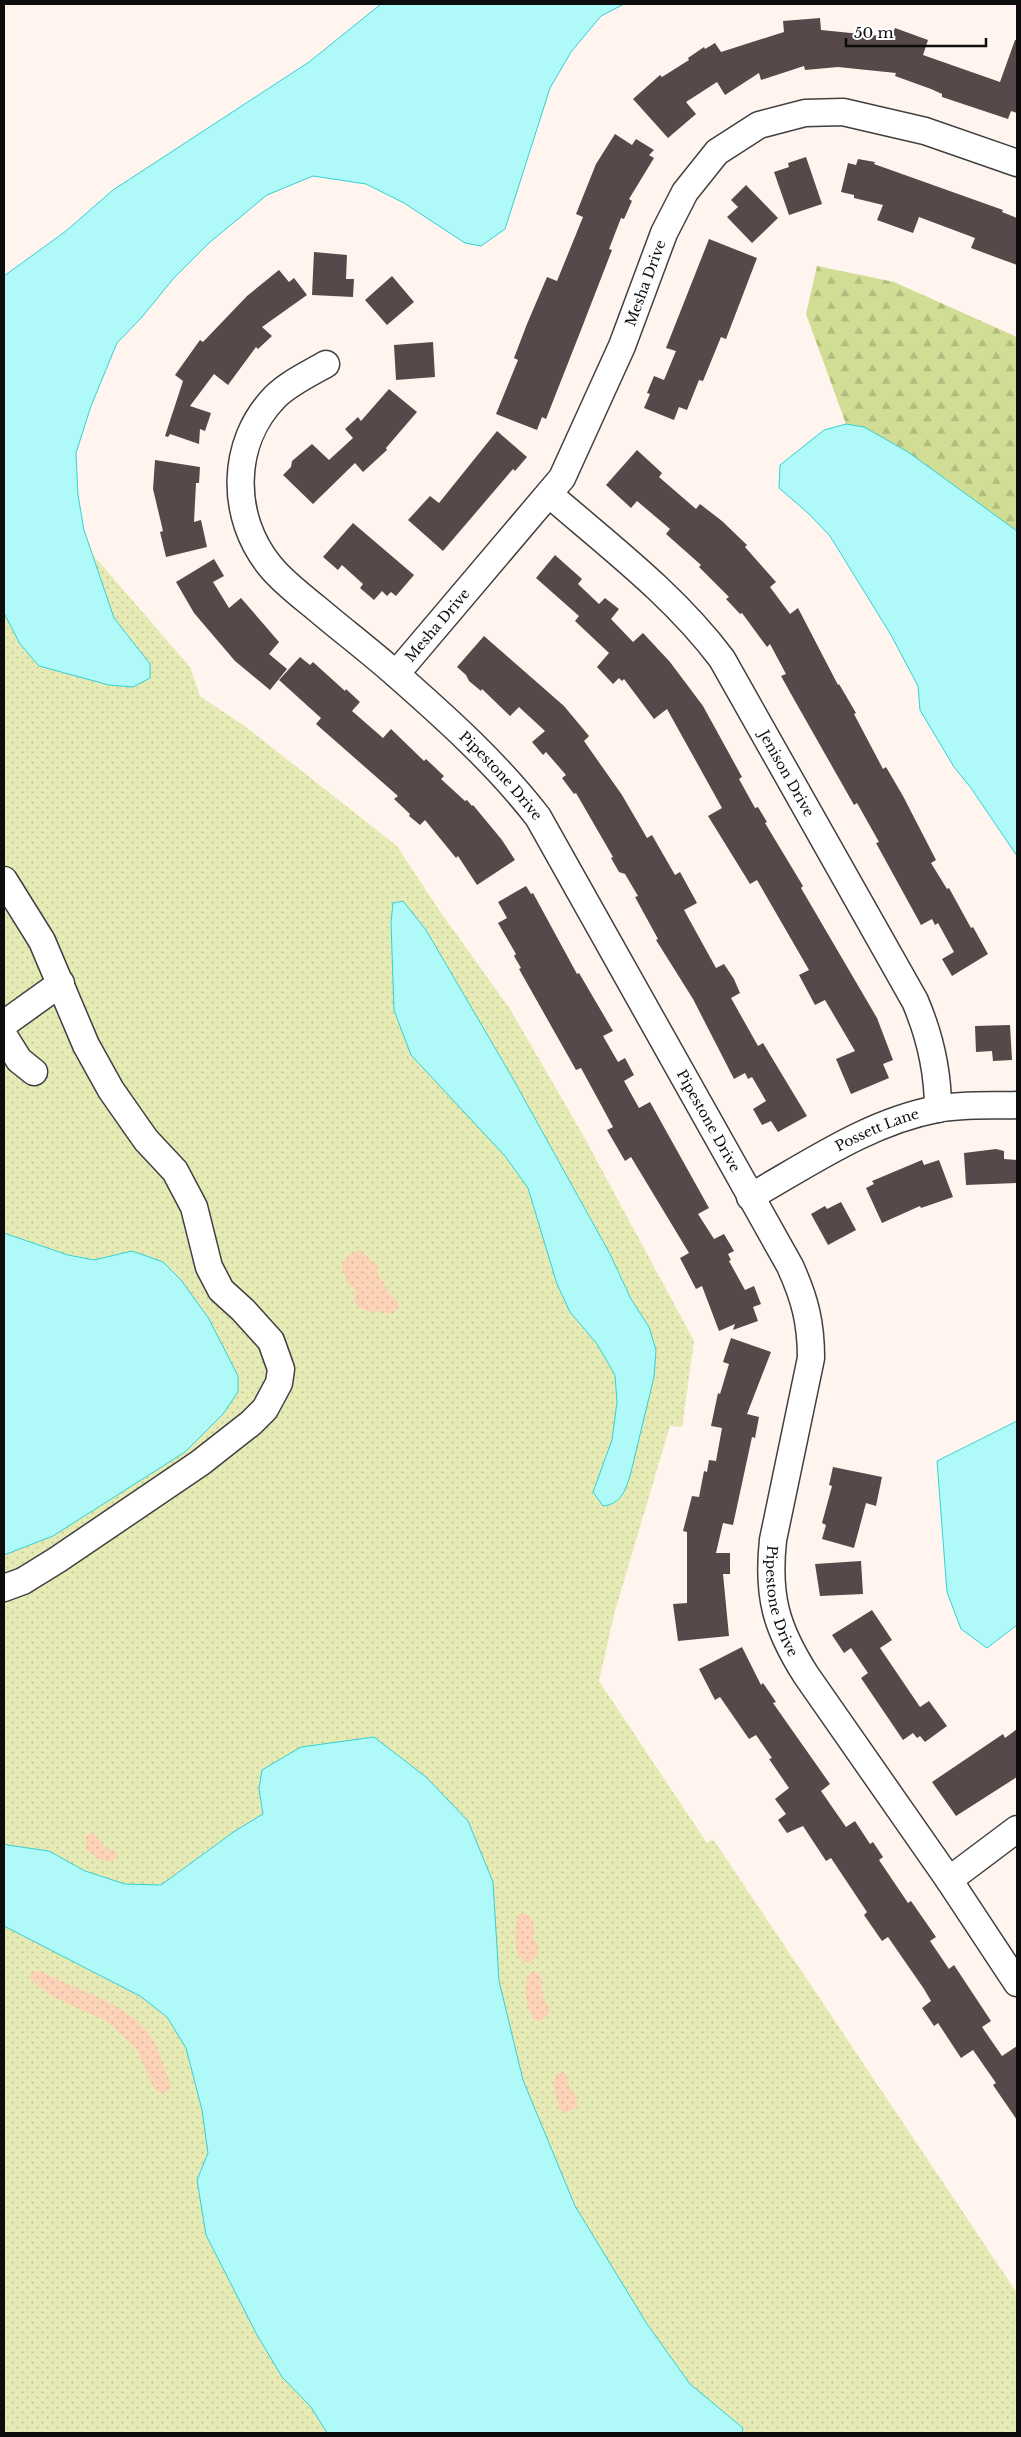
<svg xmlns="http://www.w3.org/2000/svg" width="1021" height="2437" font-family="'Libre Baskerville',serif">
<defs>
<pattern id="green-dots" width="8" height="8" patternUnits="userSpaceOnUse" patternTransform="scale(1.25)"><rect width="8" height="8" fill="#e6ebb5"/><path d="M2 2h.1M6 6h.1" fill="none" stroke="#c4c89a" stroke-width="1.8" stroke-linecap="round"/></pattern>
<pattern id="forest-firs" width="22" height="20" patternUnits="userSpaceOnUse" patternTransform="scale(1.25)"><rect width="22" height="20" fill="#d1dd94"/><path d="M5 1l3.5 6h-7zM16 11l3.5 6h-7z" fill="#b2bc7e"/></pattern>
<pattern id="sand-dots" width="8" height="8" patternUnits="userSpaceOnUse" patternTransform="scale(1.25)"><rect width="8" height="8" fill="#fdd3b7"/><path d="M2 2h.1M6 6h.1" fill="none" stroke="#d8b49c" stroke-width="1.8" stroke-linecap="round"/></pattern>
</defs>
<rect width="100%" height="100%" fill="#fff5ee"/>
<path fill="url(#green-dots)" d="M4,452l186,215 10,29 46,31 151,119 42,64 71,99 73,126 111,206 -12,86 -12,-1 -55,185 -16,70 108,162 6,-4 304,454v140h-1013z"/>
<path fill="url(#forest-firs)" d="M817,266l77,16 123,55v197l-171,-110 -40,-110z"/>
<path fill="url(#sand-dots)" d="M360,1250l17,15 1,11c8,7 9,19 19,24l2,7 -6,7 -24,-3 -11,-3 -4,-8 2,-9 -8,-8 -7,-16c4,-10 9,-14 19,-17z
M93,1832l12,16 12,3v7l-7,4 -12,-3 -12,-10v-13z
M521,1913l9,3c4,8 6,14 3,22l6,9 -3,10 -7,6c-18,-2 -13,-31 -13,-44z
M40,1971c33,17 90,34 110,64 10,15 15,36 22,53l-10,6 -8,-5 -18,-41 -30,-27 -55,-25 -21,-17 1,-7z
M534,1971c12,6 6,14 9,25 1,5 5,9 7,15 -4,7 -7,10 -15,10 -10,-14 -11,-30 -7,-46z
M563,2072l5,6c-1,12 10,15 10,29l-13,6 -6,-4 -6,-25 3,-10z"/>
<path fill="#b0f9f9" stroke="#33d1d4" d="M381,4h243l-23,12 -30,36 -21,36 -45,141 -24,17 -16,-3 -61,-40 -38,-19 -53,-8 -46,19 -58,48 -36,36 -31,38 -25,26 -26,63 -15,47 2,42 6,35 30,88 36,46v14l-17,9 -24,-2 -70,-19 -19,-22 -16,-31v-337l62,-45 47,-41 196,-128z
M846,424l18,3 44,25 109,79v325l-46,-68 -17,-21 -34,-57 -2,-24 -27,-51 -61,-99 -22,-23 -29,-25 1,-23 44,-35z
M403,901l23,29 86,147 98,177 21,45 18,28 7,23 -2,27 -24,99c-5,15 -9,28 -27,30l-10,-14 19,-52 5,-38 -2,-27 -18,-31 -27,-32 -13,-28 -29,-96 -23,-32 -94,-101 -17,-45 -3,-88 2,-19z
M4,1233l64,22 26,5 38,-9 31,11 18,18 28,39 29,57v16l-15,22 -38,38 -132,84 -49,19z
M1017,1421v204l-30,23 -26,-19 -14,-37 -10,-131z
M374,1737l52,40 42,44 25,61 6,99 24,99 52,126 72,118 43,60 53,44 -1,5h-415l-16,-26 -29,-30 -26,-44 -50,-98 -9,-55 11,-27 -6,-43 -16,-62 -19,-31 -27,-21 -136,-70v-83l3,2 42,6 36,20 40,13 36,1 74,-54 28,-17 -4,-25 3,-19 39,-23z"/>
<path fill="#574949" d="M820,18l1,12 70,7 4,-9 33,12 -5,15 77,27 15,-42h2v73l-6,-2 -3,8 -66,-22v-3l-11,-5 -36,-13 1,-3 -58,-6 -33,3 -1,-4 -43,14 -2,-7 -34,22 -8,-13 -31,20 10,12 -28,24 -35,-39 27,-24 2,2 27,-17 -1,-2 16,-11 1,2 10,-6 6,9 63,-20 -1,-11z
M615,134l17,11 4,-6 18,11 -5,5 5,3 -25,41 3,2 -8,18 -3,-1 -12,31 3,1 -31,80 -35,89 -4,-2 -5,13 -41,-16 22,-54 -4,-2 13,-34 20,-47 10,4 26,-64 -7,-3 20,-50z
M806,157l16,47 -33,11 -15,-43 15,-5 -1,-4z
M858,159l17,3 -1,2 129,46 -1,2 15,6v47l-46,-17 4,-10 -56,-21 -6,16 -36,-13 6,-15 -29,-7v-3l-13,-3 7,-29 8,2z
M746,185l32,33 -26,25 -25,-26 11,-10 -7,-7z
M709,239l48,19 -31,81 -5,-2 -18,44 -4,-1 -12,30 -8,-3 -5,13 -30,-12 6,-14 -3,-1 7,-17 10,4 12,-29 -10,-3z
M314,252l33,3 -1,24h8l-1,18 -41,-2z
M279,270l10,12 5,-4 13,17 -45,32 10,9 -14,13 -2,-2 -28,38 -14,-11 -24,32 21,7 -6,18 -5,-2 -1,15 -29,-10 -2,3 -3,-1 18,-55 -8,-6 25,-35 3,2 44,-46z
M392,276l22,26 -27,23 -22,-25z
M433,342l2,35 -39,3 -2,-35z
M389,389l28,23 -31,36 1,2 -24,22 -8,-9 -42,41 -30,-29 8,-8 1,-6 20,-17 17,16 24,-22 -8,-9 13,-12 3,4z
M497,431l30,26 -12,14 -2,-2 -70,82 -35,-31 22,-24 9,7z
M637,450l25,23 -3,4 37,32 4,-5 22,17 25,24 -2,2 31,35 -6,5 20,27 8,-6 40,77 1,-1 17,29 -2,1 29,55 3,-2 17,29 33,64 -5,3 16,26 2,-1 22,40 2,-1 15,27 -36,22 -10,-17 12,-7 -16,-29 -3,2 -3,-6 -11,6 -45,-82 3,-1 -22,-39 -3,2 -63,-111 -10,-18 5,-2 -16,-30 -3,3 -25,-34 -2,1 -14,-15 3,-2 -30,-30 2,-2 -35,-31 4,-5 -33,-28 -6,7 -25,-23z
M155,460l45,7 -1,16h-3l-2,39 7,-2 6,27 -41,10 -6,-25 3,-1 -10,-42z
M353,523l61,52 -18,21 -5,-4 -4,4 -5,-5 -8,9 -14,-12 3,-4 -21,-19 -4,5 -15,-13z
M555,555l27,24 -4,5 21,20 6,-6 14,11 -8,10 22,23 10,-9 27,29 33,44 39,71 -3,2 16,29 3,-1 9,15 -2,1 38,63 -2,2 76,130 16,42 -10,4 6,14 -38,16 -15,-35 19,-8 -30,-51 -10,5 -16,-30 10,-5 -52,-90 -7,4 -42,-68 14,-8 -55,-99 -13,10 -30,-40 -2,2 -3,-3 -6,6 -16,-17 12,-14 -34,-32 4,-5 -43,-38z
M214,559l10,17 -11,6 16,26 12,-10 38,44 -10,12 18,15 -17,21 -35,-29 -41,-48 -18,-31z
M484,636l80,70 25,30 -5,5 38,54 25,43 5,-3 23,40 5,-3 17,31 -13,7 32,58 8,-4 10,15 6,14 -9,5 27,48 5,-3 44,73 -29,16 -7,-11 -9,4 -9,-16 13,-8 -14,-24 -4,2 -3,-6 -11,6 -41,-80 -37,-59 2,-1 -23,-42 3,-1 -13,-22 -6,-2 -8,-14 2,-1 -37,-64 -2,1 -12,-16 4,-3 -20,-23 -3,3 -11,-13 13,-11 -26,-24 -9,9 -28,-27 -1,2 -12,-10 -3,-6 -9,-8z
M300,657l10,8 3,-3 32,29 1,-2 14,13 -8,9 31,27 8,-9 33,32 2,-2 18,17 -3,3 24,22 2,-1 5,6 1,-1 29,35 13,20 -38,25 -19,-29 -2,2 -31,-38 -5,5 -11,-9 1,-2 -16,-15 4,-3 -82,-72 5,-6 -42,-38z
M526,886l5,8 2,-1 44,81 2,-1 34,58 -10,5 15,26 7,-4 9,17 -10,6 15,27 11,-6 59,106 -11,6 16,25 10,-5 10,17 -6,3 3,6 -2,1 16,29 9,-4 7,18 -8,3 5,14 -25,9 2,-6 -16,7 -17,-45 -6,3 -16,-31 9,-5 -58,-96 -6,4 -18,-31 6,-3 -32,-59 -5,2 -57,-101 2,-1 -7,-12 2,-2 -18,-31 9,-5 -9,-16z
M1010,1025l2,35 -19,1 -1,-10 -16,1 -1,-26z
M996,1149l8,2v8l13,1v23l-51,2 -2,-32z
M922,1160l2,5 15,-5 14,37 -32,11 -1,-2 -38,17 -16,-35 8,-4 -2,-3z
M841,1202l15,28 -28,15 -17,-31 14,-8 2,3z
M731,1338l40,14 -24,62 12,3 -4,21 -3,-1 -19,88 -10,-2 -7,30h14v21h-7l6,62 -51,5 -5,-37 14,-1v-71l-4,-1 9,-35 7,1 5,-26 3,1 2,-12 7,1 6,-33 -11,-2 7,-33 2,1 9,-30 -6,-2z
M833,1467l49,10 -6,29 -10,-3 -12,45 -32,-9 4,-14 -4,-2 10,-37 -3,-1z
M861,1561l2,33 -43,2 -5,-32z
M872,1610l20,30 -12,8 40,59 9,-6 18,25 -22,16 -5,-6 -3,2 -4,-5 -10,7 -42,-62 7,-5 -17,-25 -7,5 -12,-18z
M742,1647l19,38 2,-2 13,19 -3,1 57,81 -9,7 25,36 9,-6 15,23 3,-2 10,15 -4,3 29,43 3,-2 25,36 -6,4 19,28 5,-4 37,56 -9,6 20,29 15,-10v74l-24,-35 3,-2 -23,-33 -12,8 -23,-35 -4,3 -12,-18 9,-7 -7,-12 -36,-52 -6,4 -18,-26 3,-3 -36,-54 -5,3 -23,-35 -16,7 -9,-13 8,-6 -11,-15 14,-11 -20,-29 3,-1 -16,-23 -7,4 -29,-42 -5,3 -16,-31z
M1017,1729v48l-61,39 -24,-34 71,-48 2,4z"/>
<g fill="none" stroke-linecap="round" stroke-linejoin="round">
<g stroke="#404040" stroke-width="29">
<g id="minor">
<path id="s1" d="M326,364c-17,10 -37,19 -51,33 -45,46 -45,120 -5,169 13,16 29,28 45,41 27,23 55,44 82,68 50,44 100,89 141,142l252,449c15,33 21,57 21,92l-38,182c-6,56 3,88 33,135l143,205 68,103"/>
<path id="s2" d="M549,494c60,52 125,101 173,165l193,342c15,35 23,69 23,108"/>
<path id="s3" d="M396,674l166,-196 60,-132 42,-113 21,-41 32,-40 42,-27 46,-12 38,-1 82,19 92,32"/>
<path d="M4,880l38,61 44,104 25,45 35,50 29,31 19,36 15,60 12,23 22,20 28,31 10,28 -2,14 -14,26 -14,14 -51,40 -143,97 -34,21 -19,7"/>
<path d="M4,1024l57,-41"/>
<path d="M4,1036l15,24 15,12"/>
<path id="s4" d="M750,1197c60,-34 119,-75 187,-88 26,-5 54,-3 80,-4"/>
<path d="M949,1880l68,-51"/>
</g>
</g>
<use href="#minor" stroke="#fff" stroke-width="26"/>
</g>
<g text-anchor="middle" stroke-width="5" stroke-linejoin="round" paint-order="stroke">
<g font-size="14" fill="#0d0d0d" stroke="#fff">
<text dy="5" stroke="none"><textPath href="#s3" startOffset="469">Mesha Drive</textPath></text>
<text dy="5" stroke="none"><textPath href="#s3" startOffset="64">Mesha Drive</textPath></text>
<text dy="5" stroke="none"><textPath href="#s2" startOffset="371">Jenison Drive</textPath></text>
<text dy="5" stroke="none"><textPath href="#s1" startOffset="558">Pipestone Drive</textPath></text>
<text dy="5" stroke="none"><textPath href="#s1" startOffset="962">Pipestone Drive</textPath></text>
<text dy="5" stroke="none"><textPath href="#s4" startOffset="144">Possett Lane</textPath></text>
<text dy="5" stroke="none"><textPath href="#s1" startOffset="1472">Pipestone Drive</textPath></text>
</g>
</g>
<rect width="1021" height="2437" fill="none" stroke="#0d0d0d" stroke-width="10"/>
<path d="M846 38v8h140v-8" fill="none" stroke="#0d0d0d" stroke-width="2.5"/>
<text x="854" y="38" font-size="15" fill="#0d0d0d" stroke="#ffffff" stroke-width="4" paint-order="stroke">50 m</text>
</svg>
